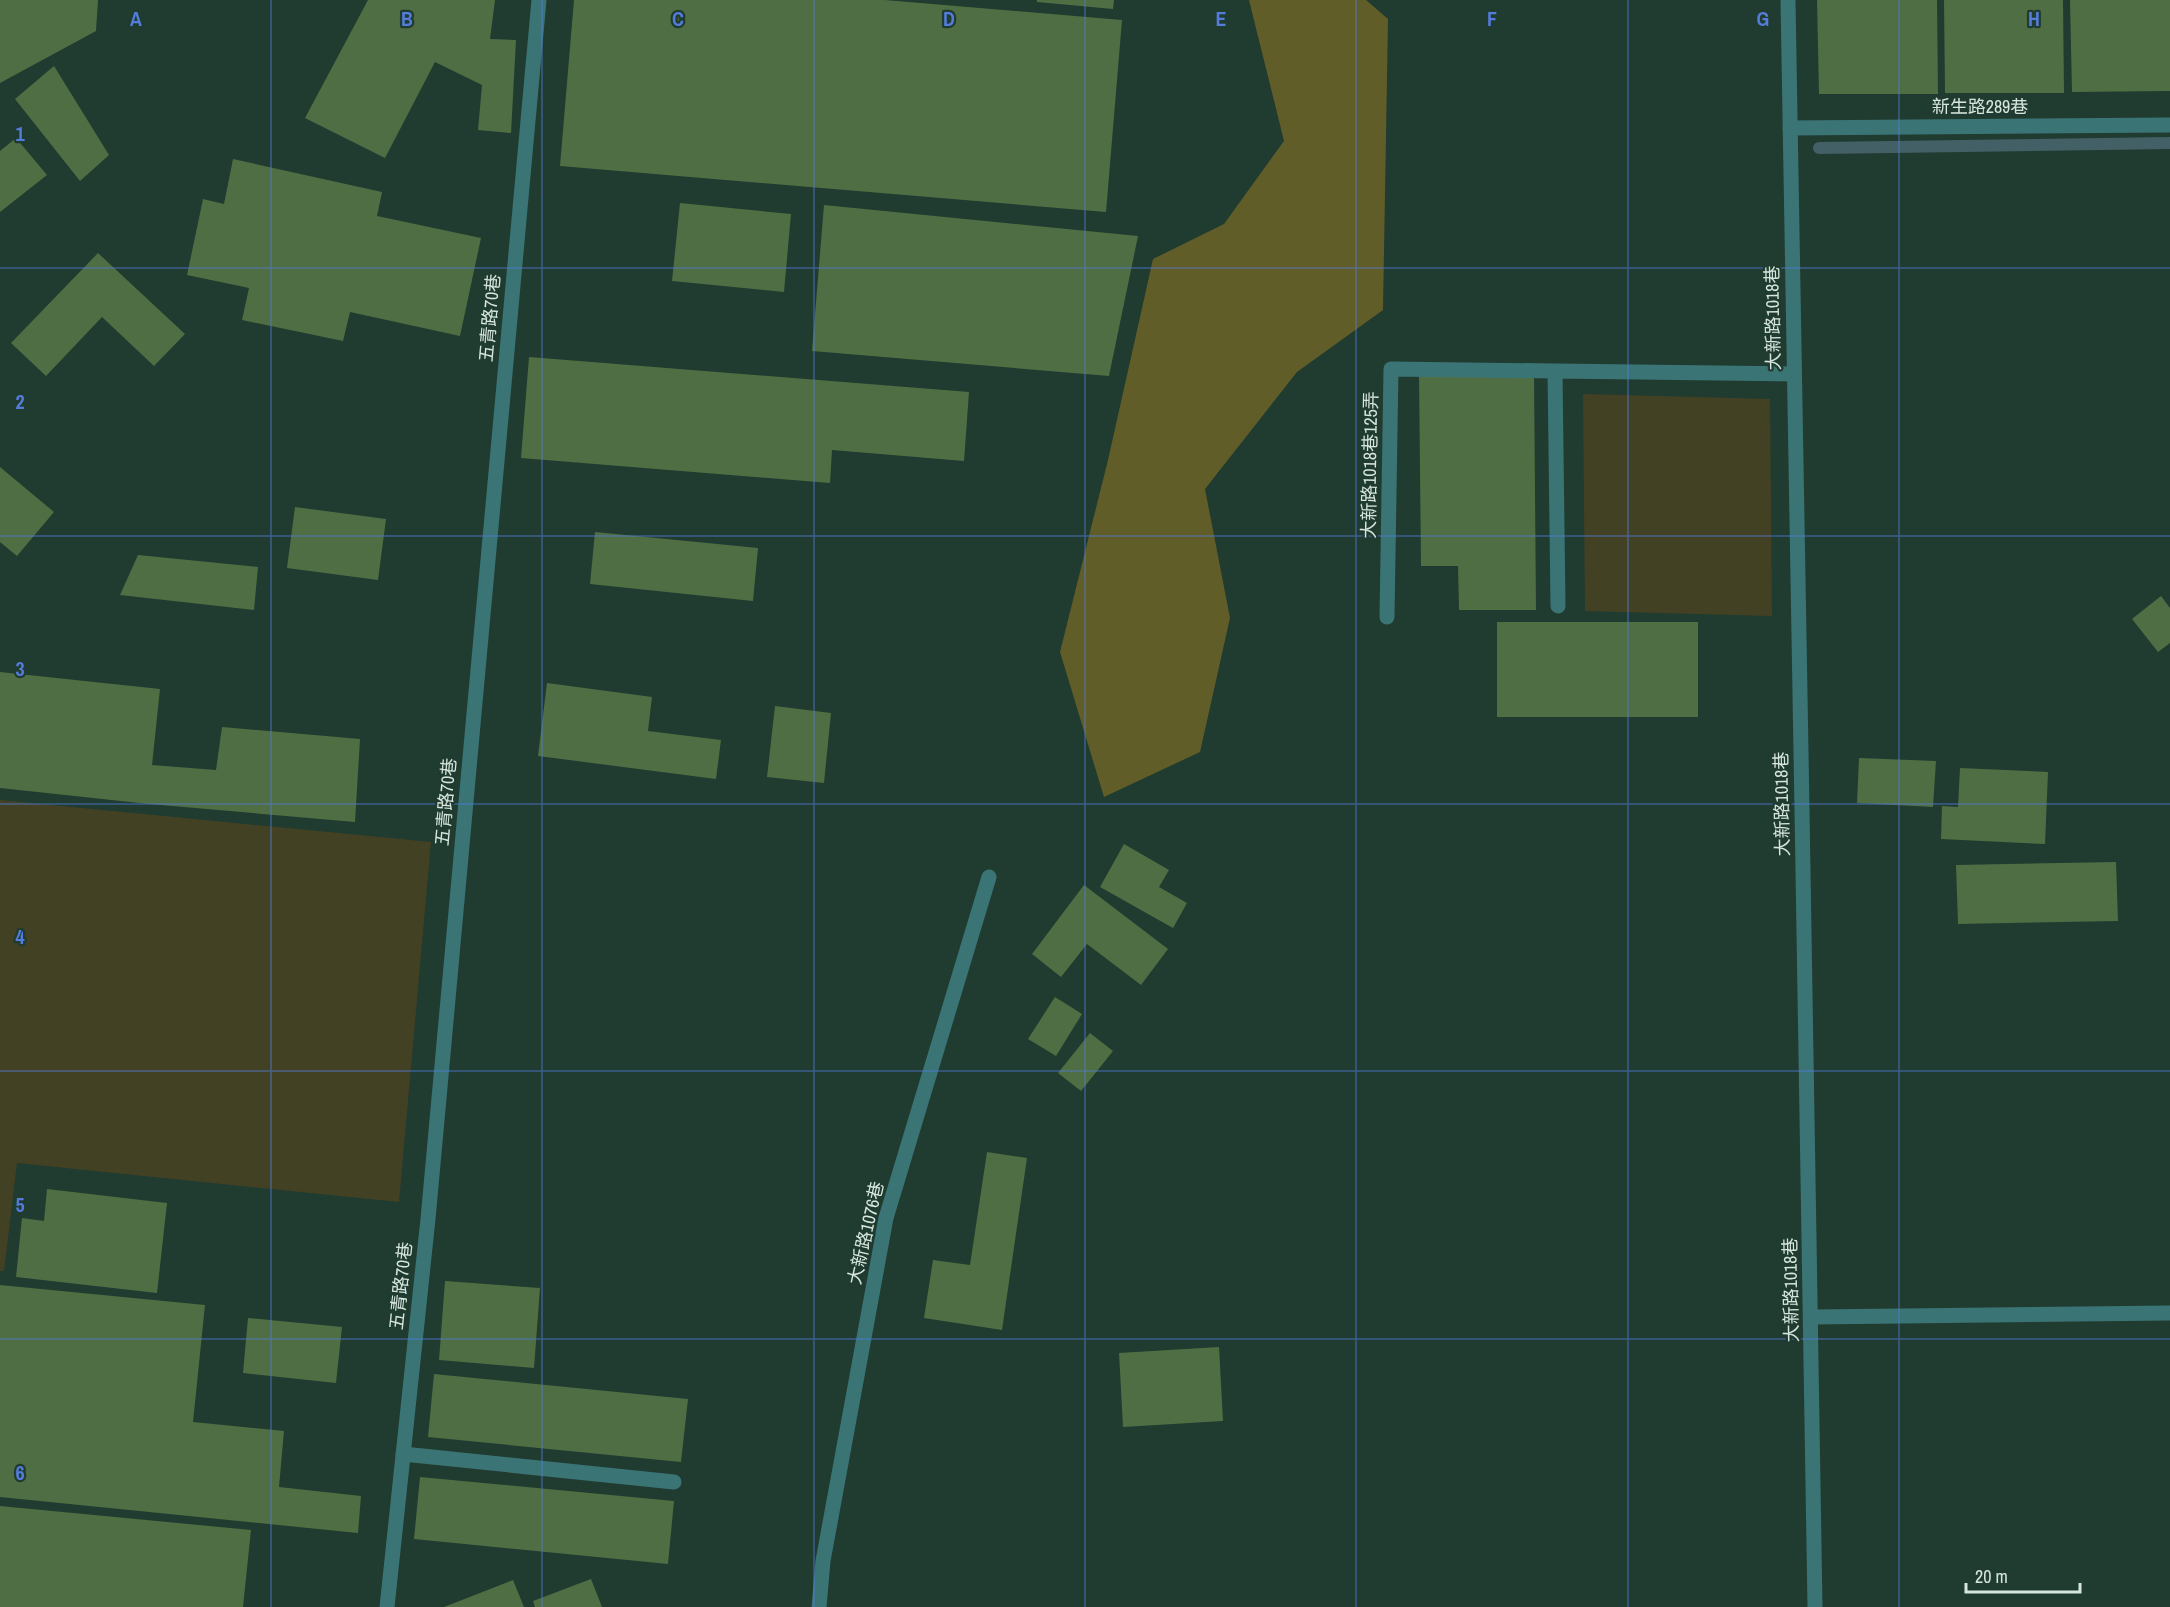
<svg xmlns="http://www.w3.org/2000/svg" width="2170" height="1607" font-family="'Archivo Narrow','Noto Sans TC',sans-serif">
<rect width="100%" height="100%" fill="#203b30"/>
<path fill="#434124" d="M1583,394l187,5 2,217 -187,-5z
M0,800l431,42 -32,360 -382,-39 -13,108h-4z"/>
<path fill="#615d28" d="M1249,0h117l22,19 -5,291 -86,62 -92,117 25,129 -30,134 -96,45 -44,-145 48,-192 45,-201 71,-35 60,-83z"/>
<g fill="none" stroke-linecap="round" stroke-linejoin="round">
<path stroke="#446067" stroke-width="12" d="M1819,148l351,-5"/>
</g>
<path fill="#506e43" d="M0,0h98l-2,31 -96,52z
M368,0h127l-5,39 26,1 -5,93 -33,-3 4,-45 -47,-23 -50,96 -80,-40z
M574,0h311l237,20 -16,192 -546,-46z
M1037,0h77l-1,9 -76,-7z
M1817,0h120l1,94h-119z
M1944,0h119l1,93h-119z
M2070,0h100v91l-98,1z
M54,66l55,89 -29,26 -65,-82z
M16,138l31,37 -47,37v-61z
M233,159l149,33 -5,24 104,22 -21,98 -110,-24 -7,29 -101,-21 7,-32 -62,-13 16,-76 21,5z
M680,203l111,11 -7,78 -112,-11z
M824,205l314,31 -29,140 -297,-25z
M98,253l87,81 -31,32 -52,-49 -56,59 -35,-33z
M529,357l440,35 -5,69 -132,-11 -2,33 -309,-25z
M1419,373h115l2,237h-77l-1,-44h-37z
M0,467l54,45 -37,44 -17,-14z
M295,507l91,12 -8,61 -91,-12z
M595,532l163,16 -5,53 -163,-17z
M138,555l120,12 -4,43 -134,-15z
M2161,596l9,12v35l-12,9 -26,-33z
M1497,622h201v95h-201z
M0,672l160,17 -8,76 64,5 6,-43 138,12 -5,83 -206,-18 -149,-16z
M547,683l105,14 -4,34 73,9 -5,39 -178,-23z
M775,706l56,7 -7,70 -57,-6z
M1859,758l77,3 -3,46 -76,-4z
M1960,768l88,4 -3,72 -104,-5 1,-33 16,1z
M1124,844l45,26 -10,17 28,16 -14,25 -73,-41z
M2116,862l2,59 -160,3 -2,-59z
M1084,885l84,64 -27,36 -54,-41 -26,33 -29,-23z
M1055,997l27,17 -26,42 -28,-17z
M1090,1033l23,18 -32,40 -23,-18z
M987,1152l40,6 -25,172 -78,-12 9,-58 37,5z
M47,1189l120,14 -10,90 -141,-16 6,-59 22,3z
M445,1281l95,7 -6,80 -95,-8z
M0,1285l205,20 -12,117 91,9 -5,56 82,9 -3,37 -358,-36z
M248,1318l94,9 -6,56 -93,-10z
M1219,1347l4,74 -100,6 -4,-74z
M434,1374l254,25 -7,63 -253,-25z
M420,1477l254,24 -6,63 -254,-25z
M0,1506l251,24 -8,77h-243z
M591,1579l11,28h-67l-2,-6z
M513,1580l11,27h-80z"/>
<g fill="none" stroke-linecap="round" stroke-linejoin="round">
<path stroke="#3b7475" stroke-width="15" d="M1790,128l380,-3
M1812,1317l358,-4
M403,1454l271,28
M819,1607l4,-46 63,-343 103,-341"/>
<path stroke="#3b7475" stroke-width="15" d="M1788,0c7,536 21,1071 27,1607
M1558,606l-3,-235 238,3
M1387,617l4,-248 164,2
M387,1607l41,-388 111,-1219"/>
</g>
<path fill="none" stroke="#547cda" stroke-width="1.5" stroke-opacity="0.55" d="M271,0v1607M542,0v1607M814,0v1607M1085,0v1607M1356,0v1607M1628,0v1607M1899,0v1607M0,268h2170M0,536h2170M0,804h2170M0,1071h2170M0,1339h2170"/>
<g text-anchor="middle" stroke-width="4.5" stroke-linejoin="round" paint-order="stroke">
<g font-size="18" fill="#d6e6df" stroke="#203b30">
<text x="1980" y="113">新生路289巷</text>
<text transform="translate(490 318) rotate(-85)" y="6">五青路70巷</text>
<text transform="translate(1773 318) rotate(-91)" y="6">大新路1018巷</text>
<text transform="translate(1370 465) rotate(-89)" y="6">大新路1018巷125弄</text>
<text transform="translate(446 802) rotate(-85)" y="6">五青路70巷</text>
<text transform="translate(1782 804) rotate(-91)" y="6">大新路1018巷</text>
<text transform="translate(866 1233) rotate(-77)" y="6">大新路1076巷</text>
<text transform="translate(401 1286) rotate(-84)" y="6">五青路70巷</text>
<text transform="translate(1791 1290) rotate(-91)" y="6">大新路1018巷</text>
</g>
</g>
<g font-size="20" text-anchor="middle" font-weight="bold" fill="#547cda" stroke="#203b30" stroke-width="4.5" stroke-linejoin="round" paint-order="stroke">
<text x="136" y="26">A</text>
<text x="407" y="26">B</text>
<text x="678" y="26">C</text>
<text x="949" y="26">D</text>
<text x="1221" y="26">E</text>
<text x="1492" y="26">F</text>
<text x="1763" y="26">G</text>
<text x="2034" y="26">H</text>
<text x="20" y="141">1</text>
<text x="20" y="409">2</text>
<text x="20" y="676">3</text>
<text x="20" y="944">4</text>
<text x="20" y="1212">5</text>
<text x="20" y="1480">6</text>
</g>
<path d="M1966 1583v9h114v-9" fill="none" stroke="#d6e6df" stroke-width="3"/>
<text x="1975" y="1583" font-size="18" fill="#d6e6df" stroke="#203b30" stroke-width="4.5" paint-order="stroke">20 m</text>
</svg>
